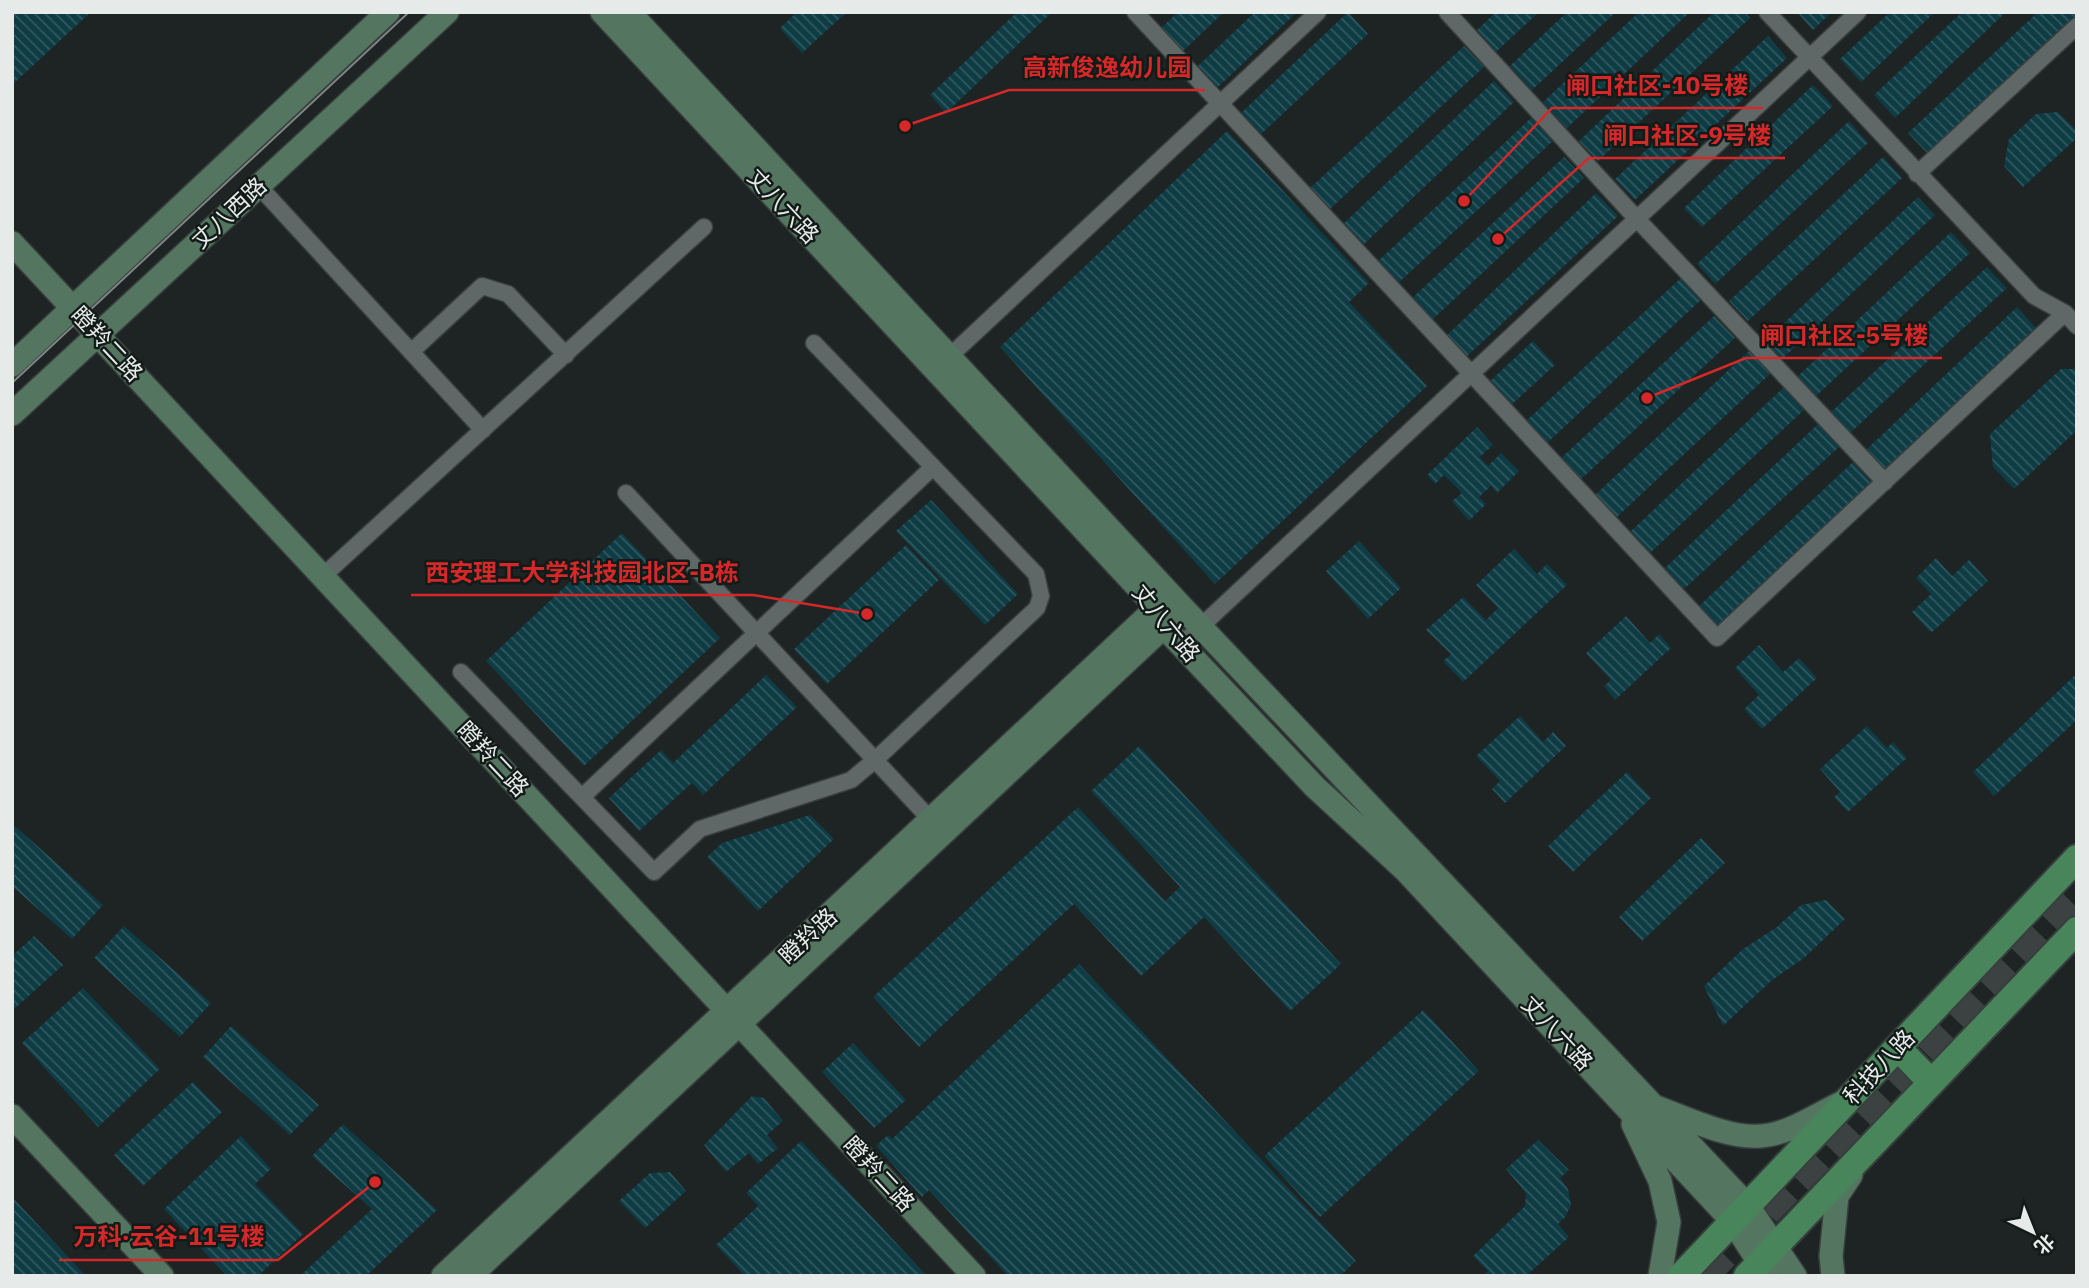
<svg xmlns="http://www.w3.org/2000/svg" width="2089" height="1288" font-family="'IBM Plex Sans','Noto Sans SC',sans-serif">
<defs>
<pattern id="building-back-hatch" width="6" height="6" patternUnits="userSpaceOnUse" patternTransform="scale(1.75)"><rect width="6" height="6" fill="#0e3c45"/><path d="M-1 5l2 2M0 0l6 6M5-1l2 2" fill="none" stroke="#315860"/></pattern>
</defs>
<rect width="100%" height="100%" fill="#1d2423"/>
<path fill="url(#building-back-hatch)" d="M12,12h79l-79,73z
M797,12h50l-45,41 -22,-25z
M1017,12h35l-106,101 -16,-18z
M1178,12h46l-41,39 -22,-23z
M1255,12h42l-80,76 -20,-21z
M1348,12l20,22 -109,102 -20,-21z
M1496,12h43l-43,40 -19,-22z
M1567,12h49l-84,78 -22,-24z
M1639,12h51l-123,116 -24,-26z
M1714,12h31l5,6 -152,143 -19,-20z
M1797,12h35l-19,18z
M1890,12h45l-74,70 -21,-23z
M1962,12h44l-111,106 -21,-23z
M2038,12h39v5l-149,137 -20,-21z
M1768,36l19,22 -152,142 -20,-21z
M1464,46l20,21 -154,142 -20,-21z
M1494,81l20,21 -153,145 -20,-21z
M1813,85l20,21 -131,121 -18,-19z
M2058,112l19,19v7l-54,49 -19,-21 5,-27 27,-25z
M1531,118l22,23 -156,143 -20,-22z
M1849,121l19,22 -153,141 -18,-20z
M1227,131l142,152 -20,19 78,84 -212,198 -215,-237z
M1564,157l20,21 -153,143 -20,-22z
M1883,157l19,21 -154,143 -19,-20z
M1596,193l22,23 -153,142 -20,-21z
M1918,197l17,18 -153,144 -17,-18z
M1951,232l19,21 -154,143 -18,-20z
M1987,267l20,21 -157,145 -19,-21z
M1681,278l21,21 -155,144 -21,-22z
M2017,307l19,21 -151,141 -18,-20z
M1714,316l21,22 -155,142 -20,-21z
M1533,341l22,24 -45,41 -22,-23z
M1749,351l21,23 -153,143 -22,-22z
M2061,369h16v61l-63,59 -21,-22 -3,-33z
M1783,388l21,22 -154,143 -20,-21z
M1818,424l21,23 -155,142 -19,-21z
M1477,427l16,18 -13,12 8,9 13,-13 18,18 -22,22 -6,-7 -12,11 7,7 -17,17 -17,-20 10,-8 -18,-18 -9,9 -8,-9z
M1853,462l20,22 -153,143 -21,-21z
M931,500l87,94 -33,31 -89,-94z
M622,533l98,105 -136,128 -98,-105z
M1359,541l42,47 -33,31 -42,-48z
M906,545l33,35 -112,104 -33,-35z
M1514,549l23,25 10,-10 20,21 -104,97 -20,-21 8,-7 -25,-24 37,-33 23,23 12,-12 -22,-23z
M1936,558l16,18 17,-16 19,21 -57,52 -19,-21 19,-18 -15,-16z
M1626,616l24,27 9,-9 12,14 -56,52 -11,-14 7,-6 -25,-27z
M1759,645l24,27 16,-14 18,20 -55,51 -18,-20 15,-14 -24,-27z
M766,675l31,32 -94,88 -11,-12 -53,48 -30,-33 52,-48 12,13z
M2074,676l3,3v41l-83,76 -21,-24z
M1520,716l23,26 10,-10 13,14 -61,57 -13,-14 8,-8 -24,-25z
M1867,726l20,22 6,-6 14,16 -59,54 -14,-15 6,-5 -20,-23z
M1139,746l202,218 -51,47 -86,-94 -63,59 -67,-72 -155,143 -46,-50 205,-190 87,94 15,-14 -89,-96z
M1627,772l24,26 -78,74 -25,-26z
M810,815l24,24 -76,72 -51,-54 15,-14z
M15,826l88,79 -31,34 -60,-53v-57z
M1701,838l24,25 -83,78 -23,-24z
M1826,900l19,19 -41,39 -33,23 -48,45 -19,-40 39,-37 34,-22 24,-22z
M124,926l87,77 -31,34 -86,-79z
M34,936l29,29 -51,46v-55z
M1079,964l277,297 -16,15h-332l-79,-86 -7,7 -46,-51 12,-11 4,4z
M83,988l77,81 -62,58 -76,-84z
M1423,1010l56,61 -159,146 -56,-61z
M231,1026l88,79 -29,30 -87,-78z
M853,1043l53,57 -32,28 -52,-56z
M193,1082l29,30 -79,74 -29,-31z
M752,1096l12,2 19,23 -16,14 11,13 -20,16 -9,-11 -23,19 -22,-27z
M343,1124l94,86 -71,66h-66l72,-67 -60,-53z
M241,1136l30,33 -16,15 48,50 -45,42h-31l-63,-67z
M1538,1140l31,30 -9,8 8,11 3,16 -6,12 -7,7 11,13 -43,39h-43l5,-5 -15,-15 52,-50 1,-13 -20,-24z
M801,1141l126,135h-182l-29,-31 42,-39 -12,-13z
M670,1172l16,19 -41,37 -26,-27 31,-28z
M12,1197l74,79h-74z"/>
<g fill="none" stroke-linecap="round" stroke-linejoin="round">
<path stroke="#3b4241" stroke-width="30" stroke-dasharray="30 15" stroke-linecap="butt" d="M1703,1276l374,-383"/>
<g stroke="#383f3d" stroke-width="19">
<path id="street" d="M1135,12l582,626 348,-325
M1447,12l189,206 249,264
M1767,12l267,284 31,17 12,13
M1917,174l160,-148
M266,194l217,236
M411,352l71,-66 26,8 58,61
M950,356l368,-344
M626,493l305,327
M323,576l381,-349
M1181,645l677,-633
M461,672l193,200 46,-43 151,-49 24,-20 162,-152 4,-12 -5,-22 -222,-231
M582,797l351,-330"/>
</g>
<g stroke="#383f3d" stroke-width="26">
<path id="secondary" d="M602,12l555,596 7,19 151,160 90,83 328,352 35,54
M629,12l554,596 565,598 47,70
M12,243l962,1033
M12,365l376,-353
M12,414l435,-402
M1656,1107c30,11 73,32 105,29 28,-2 55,-21 80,-33
M12,1116l150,160
M1633,1124l27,57 9,41 -9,54
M443,1276l723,-677
M470,1276l703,-658
M1833,1276l-2,-20 6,-60 14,-21"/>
</g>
<g stroke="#383f3d" stroke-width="30">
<path id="primary" d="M1898,1048l33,34
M1681,1276l396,-418
M1747,1276l330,-346"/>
</g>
<use href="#street" stroke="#5f6866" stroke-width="16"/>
<use href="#secondary" stroke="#547660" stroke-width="23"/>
<use href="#primary" stroke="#48855b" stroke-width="26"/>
<path stroke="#7e8483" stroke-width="2" d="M12,383l397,-371"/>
</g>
<g text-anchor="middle" stroke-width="5" stroke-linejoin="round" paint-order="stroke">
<g font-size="23" fill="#e6ebea" stroke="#131b19">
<text transform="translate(783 206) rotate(47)" y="8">丈八六路</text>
<text transform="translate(229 213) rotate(-43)" y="8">丈八西路</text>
<text transform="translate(107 344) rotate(47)" y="8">瞪羚二路</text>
<text transform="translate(1166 623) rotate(51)" y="8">丈八六路</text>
<text transform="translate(493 759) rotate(47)" y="8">瞪羚二路</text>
<text transform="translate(808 936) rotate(-43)" y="8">瞪羚路</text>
<text transform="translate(1557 1033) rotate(47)" y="8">丈八六路</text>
<text transform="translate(1879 1067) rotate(-47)" y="8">科技八路</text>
<text transform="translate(879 1174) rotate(47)" y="8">瞪羚二路</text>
</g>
</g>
<path fill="none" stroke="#d62828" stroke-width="2.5" d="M905 126L1009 90H1205M1464 201L1552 108H1763M1498 239L1589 158H1785M1647 398L1746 358H1942M867 614L753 595H411M375 1182L278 1260H59"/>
<g fill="#d62828" stroke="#131b19" stroke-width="2.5">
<circle cx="905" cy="126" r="7"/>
<circle cx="1464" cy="201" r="7"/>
<circle cx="1498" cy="239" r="7"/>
<circle cx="1647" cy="398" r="7"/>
<circle cx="867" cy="614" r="7"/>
<circle cx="375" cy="1182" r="7"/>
</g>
<g font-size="24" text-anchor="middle" font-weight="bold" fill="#d62828" stroke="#131b19" stroke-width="5" stroke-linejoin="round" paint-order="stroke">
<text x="1107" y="76">高新俊逸幼儿园</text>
<text x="1657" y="94">闸口社区-10号楼</text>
<text x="1687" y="144">闸口社区-9号楼</text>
<text x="1844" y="344">闸口社区-5号楼</text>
<text x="582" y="581">西安理工大学科技园北区-B栋</text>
<text x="169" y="1245">万科·云谷-11号楼</text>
</g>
<rect width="2089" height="1288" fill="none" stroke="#e6ebea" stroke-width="28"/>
<g transform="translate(2033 1232) rotate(137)" stroke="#131b19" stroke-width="5" paint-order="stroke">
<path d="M0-5L12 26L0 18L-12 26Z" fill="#e6ebea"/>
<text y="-10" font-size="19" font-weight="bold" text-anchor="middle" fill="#e6ebea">北</text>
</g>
</svg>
